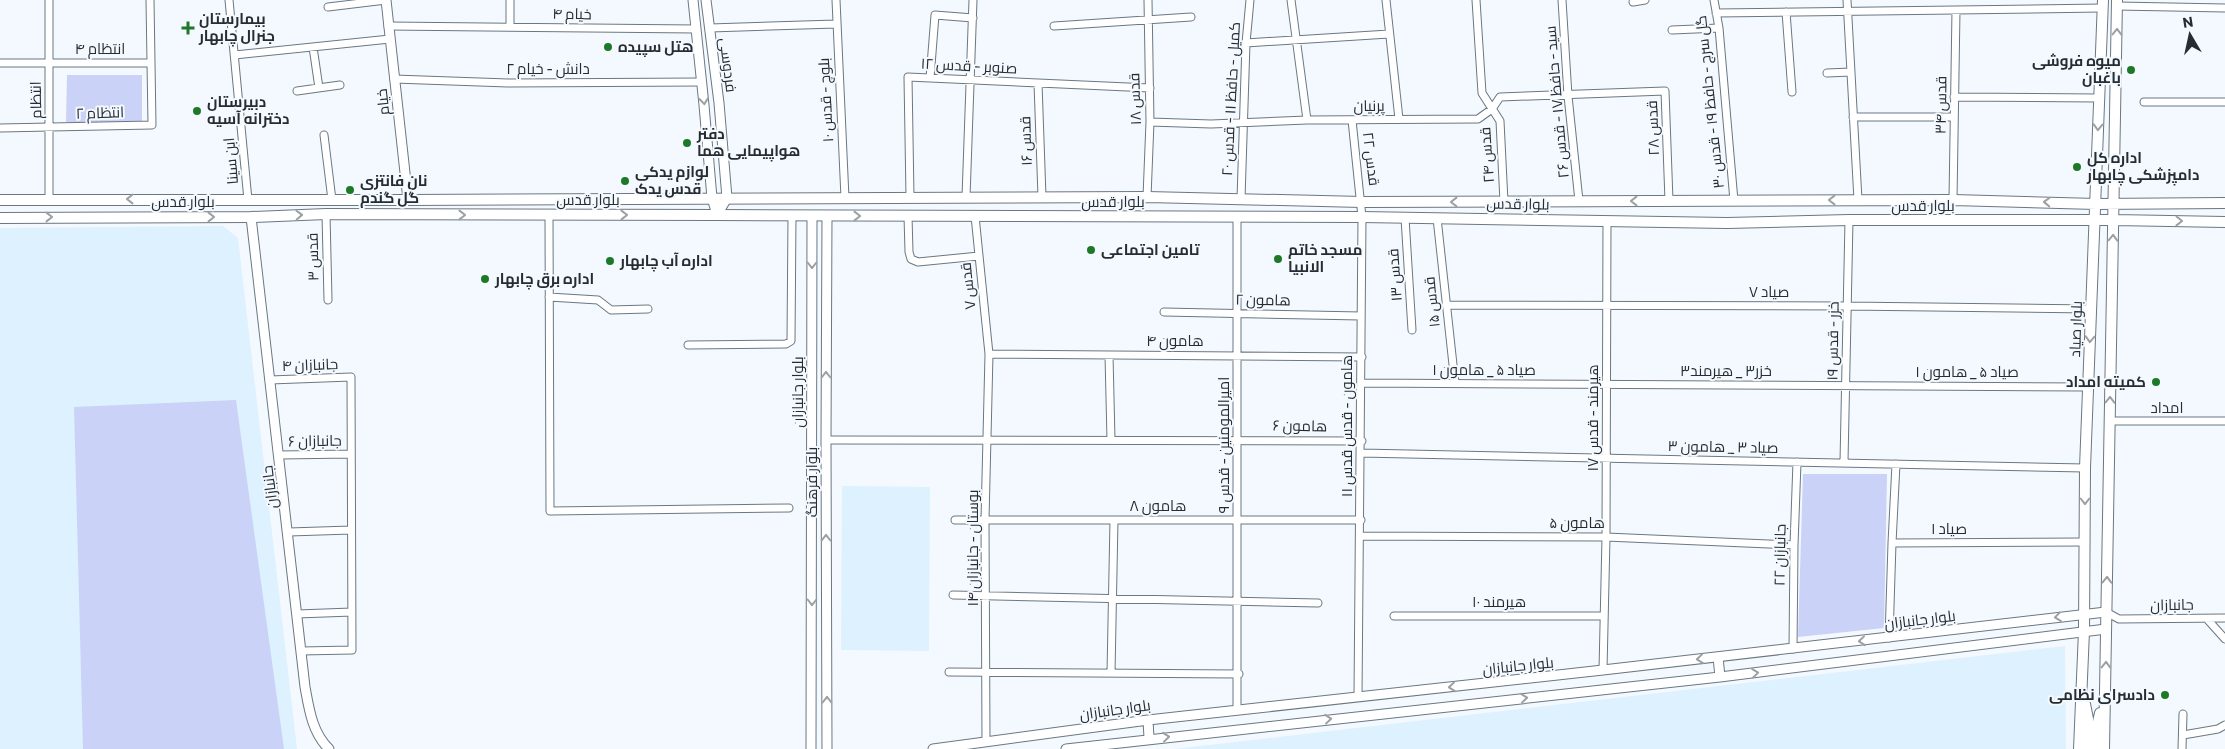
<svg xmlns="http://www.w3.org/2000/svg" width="2225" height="749" font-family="Commissioner,Cairo,sans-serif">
<rect width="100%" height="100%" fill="#f3f9fe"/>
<path fill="#def1fe" d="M223,226l15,12 59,511h-297v-521z
M842,486l88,1 -1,164 -88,-1z
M2065,646l1,103h-892z"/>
<path fill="#cad2f7" d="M67,75h75v47h-76z
M236,400l48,349h-201l-9,-342z
M1803,474h84l-3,154 -86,9z"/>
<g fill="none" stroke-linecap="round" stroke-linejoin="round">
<g stroke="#6a7882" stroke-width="9">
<path id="minor" d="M49,0v199
M229,0l19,200
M510,0v26
M836,0l9,198
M1291,0l16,120
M1386,0l13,119
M1476,0l6,93 18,28 4,81
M1562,0l6,96 11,105
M1714,0l5,28 15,173
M1847,0l11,200
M1633,2l12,-2
M2117,6l108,2
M328,7l58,-7
M1786,12l6,80
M1716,13l386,-5
M388,26l308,3
M1054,26l137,-9
M710,28l126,-4
M1672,30l47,-2
M1246,43l143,-9
M313,47l6,41
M235,55l155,-16
M0,63h151
M1827,73l24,-1
M930,78l5,-63 38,3
M394,79l114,4 194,-1
M1038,83l4,114
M297,91l43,-6
M1954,97l144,1
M2144,102h81
M1853,117h101
M1352,120l10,97 -4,480
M1150,122l61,2 96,-4 171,-1 14,-10 8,-12 165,-6 4,110
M0,128l152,-3 -2,-125
M324,135l8,65
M910,197l-2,-120 242,11
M966,197l7,-197
M1147,197l3,-75 -2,-122
M1241,199l5,-156 4,-43
M1953,200l3,-190
M326,214l2,86
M549,215l1,296 239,-3
M908,216l1,36 2,7 7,3 61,-6
M975,216l14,138 -4,166 1,222
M1405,218l7,112
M1437,218l18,165
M549,297l49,3 13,10 37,-1
M1447,305l400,1 244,3
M1164,312l197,4
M688,345l98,-1 5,-3 1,-125
M989,354l373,3
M1109,355l2,85
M270,380l81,-3 1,273 -51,1
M1362,383l726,4
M2110,421h115
M826,440l536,1
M1361,453l724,15
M279,455l72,-1
M1844,462l5,-242
M1896,464l-4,79 192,-1
M955,520h406
M289,532l62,-2
M1360,536l246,1 188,8
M953,595l365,8
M2106,612l13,7 106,-1
M297,614l55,-2
M1394,616h210
M2207,619l18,20
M1889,638l3,-95
M1793,649l1,-104 3,-83
M1603,670l3,-133 1,-316
M949,672l290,2
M1111,673l3,-153
M1237,710v-493
M2183,735l35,-6 7,-4
M2182,749l1,-35"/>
</g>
<g stroke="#6a7882" stroke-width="11">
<path id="tertiary" d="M386,0l22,200
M693,0l11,105 8,93 5,17
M706,0l13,103 8,95 -10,17
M251,217l54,470c4,22 7,45 24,62
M1718,657l2,20
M1148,720l1,18
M811,749l1,-533
M827,749l-1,-309 1,-224
M933,749l215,-29 455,-50 503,-58
M1066,749l654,-72 386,-48"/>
</g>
<g stroke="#6a7882" stroke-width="12">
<path id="secondary" d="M0,200h408l739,-3 215,5 591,-2 143,4 129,-1
M0,218l251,-1 75,-3 391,1 645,2 365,6 122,-3h265l111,2
M2085,704l3,15 -1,30
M2079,749l5,-118 1,-163 18,-468
M2097,749v-23l3,-13
M2104,749l13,-749"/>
</g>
<use href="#minor" stroke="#fff" stroke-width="7"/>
<use href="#tertiary" stroke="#fff" stroke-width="9"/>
<use href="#secondary" stroke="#fff" stroke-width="10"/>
</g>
<defs><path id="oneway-chevron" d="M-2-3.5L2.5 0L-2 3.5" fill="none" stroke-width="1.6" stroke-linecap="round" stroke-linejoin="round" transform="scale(1.25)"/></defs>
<g stroke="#9da0a2">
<use href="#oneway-chevron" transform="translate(2117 32) rotate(-89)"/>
<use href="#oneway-chevron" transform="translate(704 101) rotate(84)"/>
<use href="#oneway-chevron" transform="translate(2098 127) rotate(92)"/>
<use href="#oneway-chevron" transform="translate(130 199) rotate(-180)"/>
<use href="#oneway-chevron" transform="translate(1832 200) rotate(180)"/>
<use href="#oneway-chevron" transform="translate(1634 201) rotate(180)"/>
<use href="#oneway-chevron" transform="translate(1454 202) rotate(180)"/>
<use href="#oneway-chevron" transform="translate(2047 202) rotate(-178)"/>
<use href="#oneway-chevron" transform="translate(299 215) rotate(-2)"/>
<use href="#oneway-chevron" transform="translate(462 215)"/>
<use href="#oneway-chevron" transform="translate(624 215)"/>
<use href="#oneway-chevron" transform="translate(857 216)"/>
<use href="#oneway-chevron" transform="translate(49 217)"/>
<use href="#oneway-chevron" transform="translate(211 217)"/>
<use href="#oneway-chevron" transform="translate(2179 221) rotate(1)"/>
<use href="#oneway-chevron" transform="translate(2113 238) rotate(-88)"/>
<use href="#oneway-chevron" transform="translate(812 265) rotate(90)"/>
<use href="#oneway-chevron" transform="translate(2090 339) rotate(92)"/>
<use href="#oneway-chevron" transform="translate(826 375) rotate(-90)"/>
<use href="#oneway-chevron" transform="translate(2110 400) rotate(-89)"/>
<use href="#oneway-chevron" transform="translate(2085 501) rotate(90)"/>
<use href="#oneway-chevron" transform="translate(826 538) rotate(-90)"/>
<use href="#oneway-chevron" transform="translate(2107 580) rotate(-89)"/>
<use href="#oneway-chevron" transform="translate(812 602) rotate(90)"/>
<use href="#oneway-chevron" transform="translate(2058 617) rotate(173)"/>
<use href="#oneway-chevron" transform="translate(1862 641) rotate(174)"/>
<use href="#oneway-chevron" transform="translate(1700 659) rotate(174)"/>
<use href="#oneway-chevron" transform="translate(2106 665) rotate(-89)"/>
<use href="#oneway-chevron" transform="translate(1755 673) rotate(-7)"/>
<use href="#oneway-chevron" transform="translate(1452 687) rotate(174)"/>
<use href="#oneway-chevron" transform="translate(1524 698) rotate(-6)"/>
<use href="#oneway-chevron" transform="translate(827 700) rotate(-90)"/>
<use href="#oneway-chevron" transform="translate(1328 719) rotate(-6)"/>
<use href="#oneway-chevron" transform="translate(1166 737) rotate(-6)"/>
</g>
<g fill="#1d7928" stroke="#f3f9fe" stroke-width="2">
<path d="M185.5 20.5h5v5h5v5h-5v5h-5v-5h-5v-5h5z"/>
<circle cx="608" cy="47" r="5"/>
<circle cx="2131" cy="70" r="5"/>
<circle cx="197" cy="111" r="5"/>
<circle cx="687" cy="143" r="5"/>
<circle cx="2077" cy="167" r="5"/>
<circle cx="625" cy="181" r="5"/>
<circle cx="350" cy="190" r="5"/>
<circle cx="1091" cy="250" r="5"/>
<circle cx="1278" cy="259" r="5"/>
<circle cx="610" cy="261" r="5"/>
<circle cx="485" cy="279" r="5"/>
<circle cx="2156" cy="382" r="5"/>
<circle cx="2165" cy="695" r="5"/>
</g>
<g text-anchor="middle" stroke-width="4" stroke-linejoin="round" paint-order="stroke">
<g font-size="15" fill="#262c30" stroke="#f3f9fe">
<text transform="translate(572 14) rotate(1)" y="5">خیام ۴</text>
<text x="100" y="54">انتظام ۴</text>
<text transform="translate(728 65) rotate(83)" y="5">فردوسی</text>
<text transform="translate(969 66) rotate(3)" y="5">صنوبر - قدس ۱۲</text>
<text x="548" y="74">دانش - خیام ۲</text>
<text transform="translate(1135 99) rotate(-92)" y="5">قدس ۱۸</text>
<text transform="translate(1231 99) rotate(-87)" y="5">کمیل - حافظ ۱۱ - قدس ۲۰</text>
<text transform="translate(36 100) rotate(-91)" y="5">انتظام</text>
<text transform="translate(826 100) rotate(-93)" y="5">بلوچ - قدس ۱۰</text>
<text transform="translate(383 102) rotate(-96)" y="5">خیام</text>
<text transform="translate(1557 102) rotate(-95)" y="5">سید - حافظ ۱۷ - قدس ۲۶</text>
<text transform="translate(1710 102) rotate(-96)" y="5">گل سرج - حافظ ۱۹ - قدس ۳۰</text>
<text transform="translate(1941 105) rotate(-89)" y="5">قدس ۳۴</text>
<text transform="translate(1369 106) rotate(-1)" y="5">پرنیان</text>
<text transform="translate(100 113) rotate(-2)" y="5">انتظام ۲</text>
<text transform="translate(1653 128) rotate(-92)" y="5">قدس ۲۸</text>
<text transform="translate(1026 141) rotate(-92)" y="5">قدس ۱۶</text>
<text transform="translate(1487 155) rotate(-94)" y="5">قدس ۲۴</text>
<text transform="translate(1371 159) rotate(83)" y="5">قدس ۲۲</text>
<text transform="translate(231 161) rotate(-95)" y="5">ابن سینا</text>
<text x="588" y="205">بلوار قدس</text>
<text x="183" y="207">بلوار قدس</text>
<text x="1113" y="207">بلوار قدس</text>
<text transform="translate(1518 204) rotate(1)" y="5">بلوار قدس</text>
<text x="1923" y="211">بلوار قدس</text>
<text transform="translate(313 257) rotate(-91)" y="5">قدس ۳</text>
<text transform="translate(1395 275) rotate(-94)" y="5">قدس ۱۳</text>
<text transform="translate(968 286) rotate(-96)" y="5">قدس ۷</text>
<text x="1769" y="297">صیاد ۷</text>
<text transform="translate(1263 300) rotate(1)" y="5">هامون ۲</text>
<text transform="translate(1432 302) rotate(-96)" y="5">قدس ۱۵</text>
<text transform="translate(2076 329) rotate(-88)" y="5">بلوار صیاد</text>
<text x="1175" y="346">هامون ۴</text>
<text transform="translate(1833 341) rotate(-89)" y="5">خزر - قدس ۱۹</text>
<text transform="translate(310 365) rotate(-2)" y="5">جانبازان ۴</text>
<text x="1484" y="375">صیاد ۵ _ هامون ۱</text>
<text x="1726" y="376">خزر۳ _ هیرمند۳</text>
<text x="1967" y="377">صیاد ۵ _ هامون ۱</text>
<text transform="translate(798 392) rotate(-90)" y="5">بلوار جانبازان</text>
<text x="2167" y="413">امداد</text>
<text transform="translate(1593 418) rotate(-90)" y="5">هیرمند - قدس ۱۷</text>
<text transform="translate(1300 426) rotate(1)" y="5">هامون ۶</text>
<text transform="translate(1347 426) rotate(-90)" y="5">هامون - قدس قدس ۱۱</text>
<text transform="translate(315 441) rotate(-1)" y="5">جانبازان ۶</text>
<text transform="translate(1224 445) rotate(-90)" y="5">امیرالمومنین - قدس ۹</text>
<text transform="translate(1723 447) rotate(1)" y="5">صیاد ۳ _ هامون ۳</text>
<text transform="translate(812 482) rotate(-90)" y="5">بلوار فرهنگ</text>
<text transform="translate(270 487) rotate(-97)" y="5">جانبازان</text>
<text x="1158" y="511">هامون ۸</text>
<text x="1577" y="528">هامون ۵</text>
<text x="1949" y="534">صیاد ۱</text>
<text transform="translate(973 548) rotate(-90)" y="5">بوستان - جانبازان ۱۴</text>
<text transform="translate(1780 555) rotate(-89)" y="5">جانبازان ۲۲</text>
<text x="1499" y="607">هیرمند ۱۰</text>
<text transform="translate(2172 605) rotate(-1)" y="5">جانبازان</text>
<text transform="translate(1920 620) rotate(-7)" y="5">بلوار جانبازان</text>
<text transform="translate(1518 666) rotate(-6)" y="5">بلوار جانبازان</text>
<text transform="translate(1115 710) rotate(-8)" y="5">بلوار جانبازان</text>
</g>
<g font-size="15" font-weight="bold" fill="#262c30" stroke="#f3f9fe" text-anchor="start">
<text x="199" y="24">بیمارستان<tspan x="199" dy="17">جنرال چابهار</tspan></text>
<text x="618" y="52">هتل سپیده</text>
<text x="2121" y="66" text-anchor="end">میوه فروشی<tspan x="2121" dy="17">باغبان</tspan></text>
<text x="207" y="107">دبیرستان<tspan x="207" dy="17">دخترانه آسیه</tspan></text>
<text x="697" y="139">دفتر<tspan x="697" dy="17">هواپیمایی هما</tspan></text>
<text x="2087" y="163">اداره کل<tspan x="2087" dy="17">دامپزشکی چابهار</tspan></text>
<text x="635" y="177">لوازم یدکی<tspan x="635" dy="17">قدس یدک</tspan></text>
<text x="360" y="186">نان فانتزی<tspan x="360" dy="17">گل گندم</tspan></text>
<text x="1101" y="255">تامین اجتماعی</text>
<text x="1288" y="255">مسجد خاتم<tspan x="1288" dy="17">الانبیا</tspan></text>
<text x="620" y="266">اداره آب چابهار</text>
<text x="495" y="284">اداره برق چابهار</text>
<text x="2146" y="387" text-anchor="end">کمیته امداد</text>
<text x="2155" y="700" text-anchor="end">دادسرای نظامی</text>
</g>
</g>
<g transform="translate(2190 35) rotate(351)" stroke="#f3f9fe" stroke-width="4" paint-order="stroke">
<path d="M0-4L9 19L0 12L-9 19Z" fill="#262c30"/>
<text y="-8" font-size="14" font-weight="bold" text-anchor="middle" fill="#262c30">N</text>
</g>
</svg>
